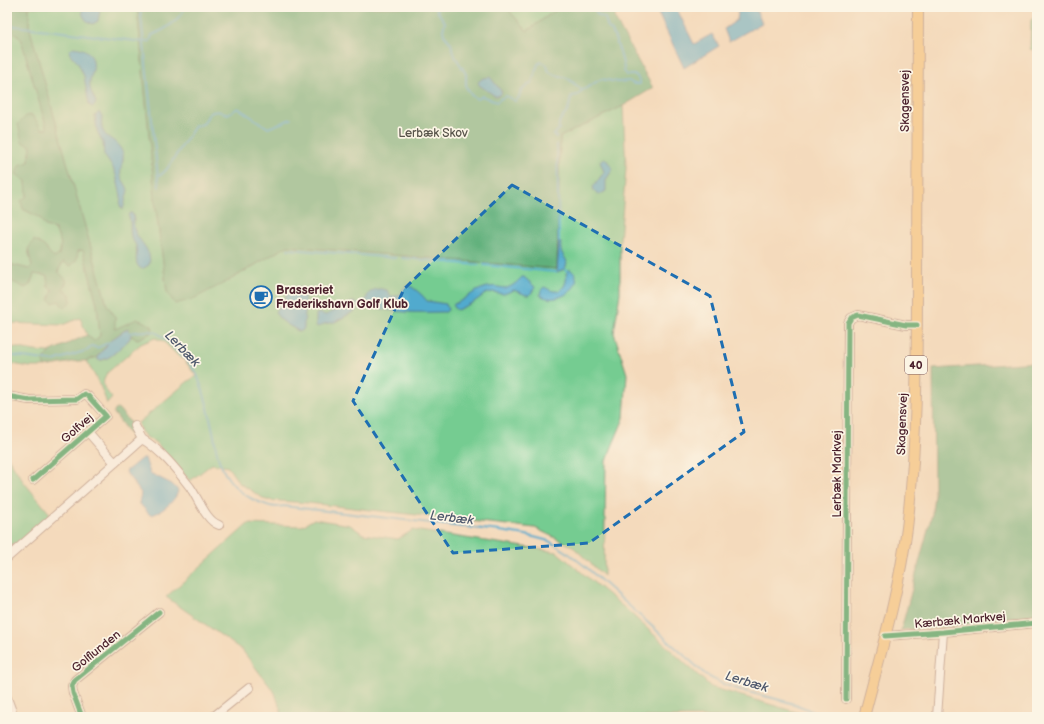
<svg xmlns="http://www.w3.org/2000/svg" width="1044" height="724" font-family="'Balsamiq Sans',sans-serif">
<rect width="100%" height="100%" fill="#fcf5e5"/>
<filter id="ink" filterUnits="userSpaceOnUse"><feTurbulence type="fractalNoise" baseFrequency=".025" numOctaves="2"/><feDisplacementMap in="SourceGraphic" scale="8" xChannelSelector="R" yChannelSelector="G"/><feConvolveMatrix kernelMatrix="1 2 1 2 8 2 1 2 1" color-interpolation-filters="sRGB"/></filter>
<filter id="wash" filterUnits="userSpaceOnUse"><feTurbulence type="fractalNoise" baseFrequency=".012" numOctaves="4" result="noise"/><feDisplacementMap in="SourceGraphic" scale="16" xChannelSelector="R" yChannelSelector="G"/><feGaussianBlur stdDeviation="0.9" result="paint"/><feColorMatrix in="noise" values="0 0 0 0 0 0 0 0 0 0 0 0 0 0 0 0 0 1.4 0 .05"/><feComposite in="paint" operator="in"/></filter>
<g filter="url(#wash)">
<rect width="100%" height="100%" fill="#f4dabc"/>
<path fill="#75cc91" stroke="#60765e" d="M7,7l7,1 -6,11 3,10 10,10 26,90h-5l-11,17 -5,35 1,15 -4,13 17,9 5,8 10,3 6,14 -2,12 -5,3 -10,-12 -16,3 4,17 -3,3 -20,-5 -2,4z
M29,7h108l19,202 11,83 61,-11 59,-35 270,23 3,-132 63,-31 3,62 -6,73v52l-6,40 13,41 -3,44 -18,43 -2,115 -32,-30 -37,-18 -227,-25 -42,-3 -27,-17 -11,-16 -16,-3 -22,17 -35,-39c-8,-3 -16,-10 -17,-19l49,-41 9,-6 -13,-18h-3l-17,-17 -8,-3 -14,6 -34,29c-7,11 -2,16 5,25l-5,6c-5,-16 -12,-29 -21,-43l11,-4 1,3c11,2 23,-14 31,-20l2,-4 7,3 15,-11 -39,1 1,-13 -8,-11 -78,-279z
M506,7h54l-33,24z
M1034,17l3,1v33l-7,-2 1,-29z
M83,250l14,54 3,32 -6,5 -7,-6 -7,-17 -18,7 -55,-2v-44l1,1 22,5 4,-11 13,2 1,11c8,4 10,14 16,21l-1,-19 -5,-18c5,-10 14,-19 25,-21z
M7,346l28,5 14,1 -6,10 2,5h-15l-23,-4z
M7,456l16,25 28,34 -44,39z
M314,519l36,6 13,9 35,5 15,-9 144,22 70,58 84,77 102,30h-530l-8,-24 -33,-43 -76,-53 82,-73 54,2z"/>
<path fill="#60b07b" stroke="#556853" d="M14,7h15v19l78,279 8,11v13l22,-10 14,6 2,3 -2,5 -13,6 -7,-3 -3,-8 -17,12 -14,17 -11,4h-7l-34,6 -2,-5 6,-10 38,-17 7,6 6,-5 -3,-32 -14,-54 -5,1 -1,8 -6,7 -8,-4 -5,9 9,10 -4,8 7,5 1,8 -7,6 -5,-7 -6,2 -4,-3 4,-10 -5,-3 -1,-11 -13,-2 -4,11 -5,3 -18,-9v-11l2,-4 20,5 3,-3 -4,-17 6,-9 10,6 10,12 5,-3 2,-12 -6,-14 -10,-3 -5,-8 -17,-9 -2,-8 6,-5 -1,-15 -10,-7 3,-9 10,-3 2,-16 -9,-4 -4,-18 8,-8 6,-1 10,14h5l-26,-90 -10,-10 -3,-10z
M137,7h369l21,24 33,-24h60l-6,10 39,71 -30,18 -63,31 -3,132 -270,-23 -59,35 -35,18 -18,5 -8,-12 -11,-83z
M1037,362v259l-136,9 31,-116 2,-20 -1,-125z
M118,408c5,6 23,24 18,32 -1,2 -5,5 -7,7l2,-11 -18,-24z"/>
<path fill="#51aace" stroke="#4e647c" d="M83,7h16l1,4 -2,10 -5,3c-7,-2 -13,-9 -10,-17z
M655,7h21l18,37 18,-10 7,12 -35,22z
M734,7h21l7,16 -33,19 -5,-13 13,-9 1,-7z
M73,47c15,1 22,9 20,23 -1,5 -4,11 -3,16 0,5 4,11 6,16l-1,3 -3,2 -3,-2 -5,-29 -6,-13 -8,-9 -1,-3z
M490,77l12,15 -2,3 -5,1 -16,-11 -1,-3 5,-4z
M99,112l3,4c-3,25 11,18 20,35 4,8 -3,17 -1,25 1,4 6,9 7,14l-5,20 -3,-4 1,-10 -5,-21 -3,-7 -9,-13 -1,-12 -6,-12 -2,-15z
M604,158l2,1 7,10 -7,11v11l-5,3h-3l-4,-3 -1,-4 11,-15 -4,-10 1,-2z
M130,213h2c4,6 0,12 3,18 5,12 18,20 14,34l-7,4c-9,-3 -4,-15 -6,-23 -1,-3 -4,-6 -5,-9 -2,-7 1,-15 -3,-22z
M559,241l2,2c0,3 -1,7 1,10 3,7 7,6 3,16l-8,3z
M569,269c22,12 -10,39 -29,26l1,-5 3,-3c3,1 7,4 10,4 9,2 14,-10 12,-17z
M522,277h2l11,10 -5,8h-4l-12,-5 -10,4 -12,-2 -7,2 -11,8 -17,8 -4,-3 1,-3c11,-4 19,-13 30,-16 19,-6 19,9 38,-11z
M409,285c7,5 13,9 18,16l19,3 2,6 -2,2c-19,0 -62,3 -77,-9 -7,-6 3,-14 9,-14 3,-1 6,1 9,1l3,6h8l3,-2c1,-5 3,-7 8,-9z
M297,287h3c9,13 4,27 4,42l-4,3c-8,-5 -22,-11 -25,-21 7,-7 9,-5 11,-16z
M352,302h3l2,7 -2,2 -20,11 -11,2 -5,3 -3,-1v-12l3,-1 7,2z
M128,328l3,8 -2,4c-8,6 -20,22 -31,20l-1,-3 14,-17z
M142,458h3l5,15 22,11 6,6c0,9 -19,25 -28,25l-11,-12 2,-10 -14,-19 -1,-3z"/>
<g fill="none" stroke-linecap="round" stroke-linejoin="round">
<path stroke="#51aace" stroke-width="2" d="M140,7l19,180
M436,7l1,4 8,11 -2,8 1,5 7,8 2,10 13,21v13l6,9 5,3 5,-3 15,6 3,-3 6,-3 9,5 3,-2 3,-8 11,-9 6,-18 4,-2 5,3c1,3 1,7 4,8 4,3 11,3 16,5 6,3 9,9 16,12l18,-11 17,3 11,-1 5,3h6v-2l-4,-7h-9l-3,-4c1,-6 -9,-33 -12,-40l-4,-3 -3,-10 -7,-3 -2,-3 1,-4 7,-1
M7,25l137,17 6,-1 2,-6c13,-5 28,-15 33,-28
M556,137l-2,-2 5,-6c-1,-11 3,-10 8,-17 3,-5 2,-11 5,-16l6,-1 4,-5
M557,144l2,97
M158,175l4,-1 5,-5 28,-43c3,-1 7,-1 9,-3 2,-3 3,-7 5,-9 6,-5 13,-2 19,0l10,-6 30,20 23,-9
M288,249l108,9
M402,258l77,7
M484,265l72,7
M565,269l2,2
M363,302l4,-2
M357,305l3,-1
M130,333c24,-5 29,-2 45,16 10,9 20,18 24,31 6,15 10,31 13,47 3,10 3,22 7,33 6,19 21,35 40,42 8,3 16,7 24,4l217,25 26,4 23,6 19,12 18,14 119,107c30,21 69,20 102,35 4,2 9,5 13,8
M7,355l46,6 35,-11 4,-4 5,2 13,-6"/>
</g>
</g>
<g filter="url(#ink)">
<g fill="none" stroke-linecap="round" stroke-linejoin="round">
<g stroke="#9f7c74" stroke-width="10">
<path id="minor" d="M7,396l22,4 48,-1 7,-5 4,2 18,20 -73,64
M88,432l27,31
M142,439c19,11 34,30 48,48 8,11 16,34 29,38
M7,558l135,-119 -7,-13
M885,636l58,-4 94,-9
M7,698l7,19
M846,699l2,-376 3,-5 7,-3 48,10h11
M82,717l-9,-24 -1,-7 3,-6 84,-68
M213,717l36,-29
M937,717l6,-85"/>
</g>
<g stroke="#9f7c74" stroke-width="12">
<path id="major" d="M864,717c16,-62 35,-125 43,-189 10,-83 10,-167 10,-251 0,-90 1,-180 1,-270"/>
</g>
<use href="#minor" stroke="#fff" stroke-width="8"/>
<use href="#major" stroke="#f9bf6d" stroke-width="10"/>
<g stroke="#fcf5e5" stroke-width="8">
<path id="cycleway" d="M7,396l22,4 48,-1 7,-5 4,2 18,20 -73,64
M885,636l58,-4 94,-9
M846,699l2,-376 3,-5 7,-3 48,10h11
M82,717l-9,-24 -1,-7 3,-6 84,-68"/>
</g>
<use href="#cycleway" stroke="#00873e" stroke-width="5"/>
</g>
</g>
<path d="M0 0H1044V724H0ZM512,185l198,111 34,136 -155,111 -136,10 -100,-152 51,-112z" fill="#f4dabc" fill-opacity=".55" fill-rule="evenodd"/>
<path fill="none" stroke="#1f6fb2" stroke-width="3" stroke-dasharray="8 5" stroke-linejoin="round" d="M512,185l198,111 34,136 -155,111 -136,10 -100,-152 51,-112z"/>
<defs>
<g id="cafe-ring" transform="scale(1.15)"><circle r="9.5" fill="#fcf5e5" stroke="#1f6fb2" stroke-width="1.5"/><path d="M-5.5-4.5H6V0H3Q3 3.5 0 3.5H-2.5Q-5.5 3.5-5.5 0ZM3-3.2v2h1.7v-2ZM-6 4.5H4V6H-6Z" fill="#1f6fb2"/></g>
</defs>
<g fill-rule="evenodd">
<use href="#cafe-ring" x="261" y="297"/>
</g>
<g text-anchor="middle" stroke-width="3.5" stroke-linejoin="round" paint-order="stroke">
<rect fill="#fcf5e5" stroke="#7f5f63" stroke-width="1" x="905" y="356" width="22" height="18" rx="3"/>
<g font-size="11" font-weight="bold" fill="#4a1f2b">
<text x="916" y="369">40</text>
</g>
<g font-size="12" fill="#4a1f2b" stroke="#fcf5e5">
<text transform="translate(905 101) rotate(-90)" y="4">Skagensvej</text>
<text transform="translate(902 424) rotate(-88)" y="4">Skagensvej</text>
<text transform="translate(77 428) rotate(-41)" y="4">Golfvej</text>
<text transform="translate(837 474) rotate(-90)" y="4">Lerbæk Markvej</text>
<text transform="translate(960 620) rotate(-5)" y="4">Kærbæk Markvej</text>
<text transform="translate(96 651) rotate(-39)" y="4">Golflunden</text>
</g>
<g font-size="12" fill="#57534a" stroke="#fcf5e5">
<text x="433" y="137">Lerbæk Skov</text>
</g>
<g font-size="12" font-weight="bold" fill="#4a1f2b" stroke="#fcf5e5" text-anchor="start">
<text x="276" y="294">Brasseriet<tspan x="276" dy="14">Frederikshavn Golf Klub</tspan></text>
</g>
<g font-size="13" font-style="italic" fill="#4d576c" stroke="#fcf5e5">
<text transform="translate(183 348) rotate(46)" y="5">Lerbæk</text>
<text transform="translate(452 517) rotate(7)" y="5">Lerbæk</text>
<text transform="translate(747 681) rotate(17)" y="5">Lerbæk</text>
</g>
</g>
<rect width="1044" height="724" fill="none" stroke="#fcf5e5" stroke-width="24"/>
</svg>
